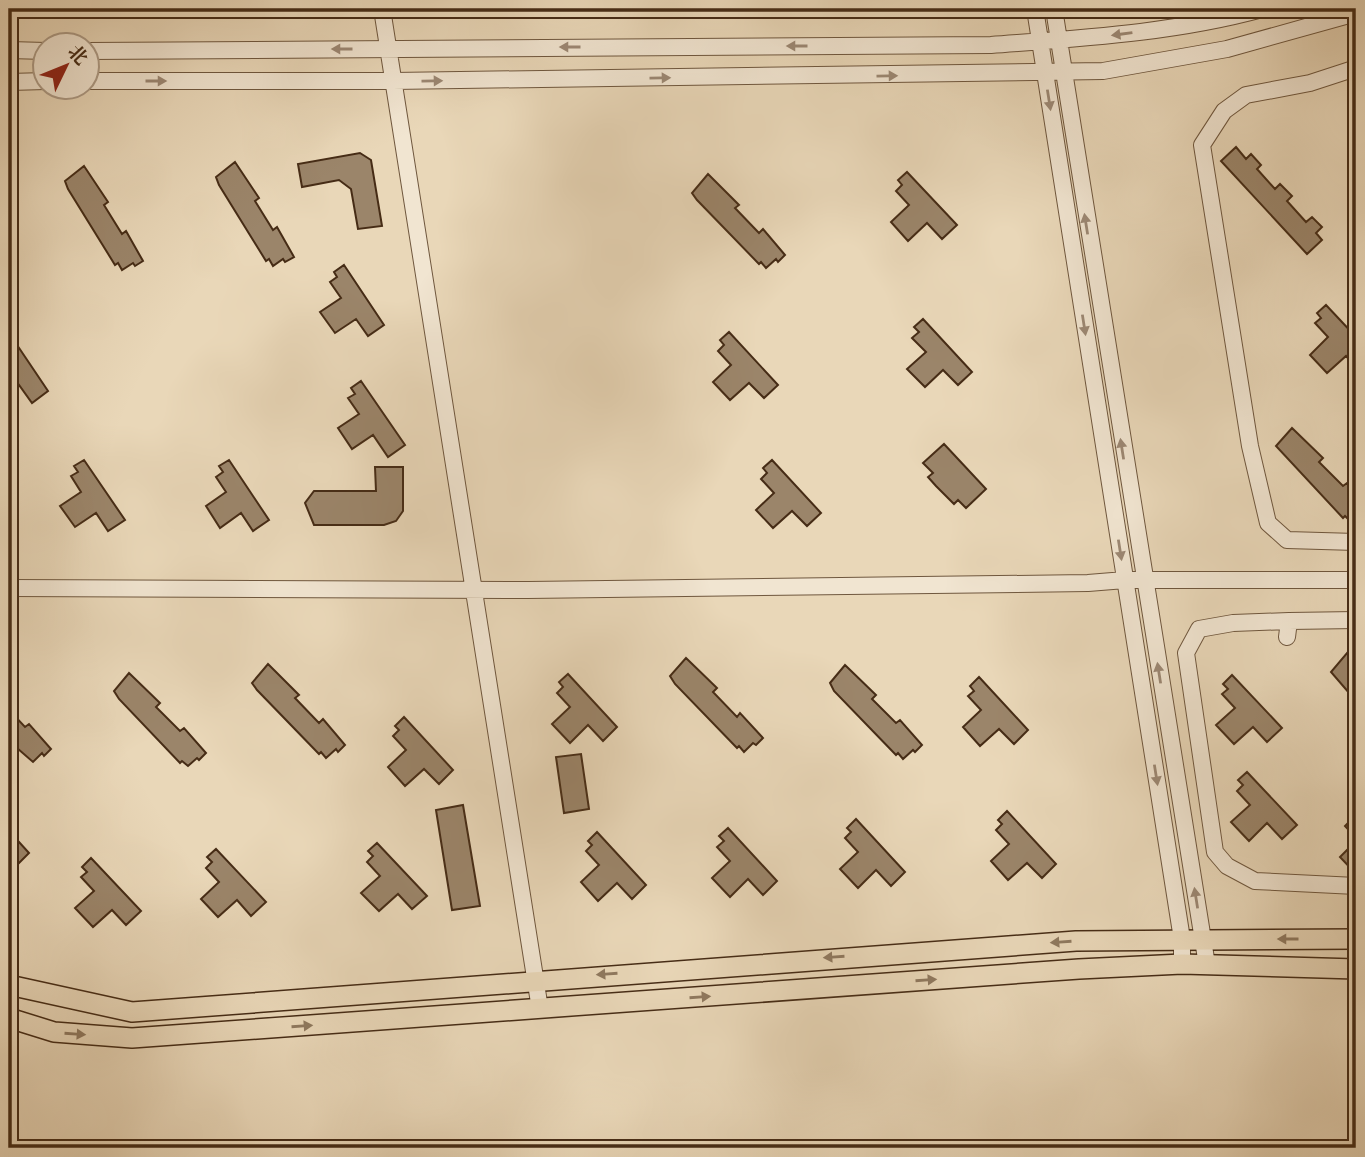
<svg xmlns="http://www.w3.org/2000/svg" width="1365" height="1157" font-family="'Old Standard TT','Noto Serif SC',serif">
<rect width="100%" height="100%" fill="#e9d7b8"/>
<filter id="stains"><feTurbulence type="fractalNoise" baseFrequency=".00286" numOctaves="4"/><feColorMatrix values="0 0 0 0 .2 0 0 0 0 .09 0 0 0 0 .02 0 0 0 .5 -.17"/></filter>
<radialGradient id="worn" r=".72"><stop offset=".6" stop-color="#630" stop-opacity="0"/><stop offset="1" stop-color="#630" stop-opacity=".3"/></radialGradient>
<path fill="#9b856a" stroke="#462c16" stroke-width="2" d="M1236,147l10,12 5,-5 10,11 -4,4 18,20 5,-5 12,12 -5,5 19,21 6,-5 10,10 -6,6 6,7 -15,14 -86,-93z
M360,153l11,7 11,66 -24,3 -7,-40 -12,-9 -37,7 -4,-23z
M235,162l24,36 -4,3 18,29 4,-3 17,30 -9,5 -2,-3 -10,7 -4,-7 -3,2 -47,-76 -3,-8z
M84,166l24,36 -4,3 18,29 4,-3 17,30 -8,5 -2,-3 -11,7 -4,-7 -3,2 -47,-76 -3,-8z
M907,172l50,53 -15,14 -15,-16 -19,18 -17,-19 18,-17 -13,-14 6,-6 -4,-5z
M708,174l31,31 -4,3 24,25 4,-4 22,26 -7,7 -2,-3 -10,9 -5,-6 -2,2 -62,-64 -5,-7z
M344,265l40,60 -16,11 -12,-17 -21,14 -15,-21 21,-14 -11,-16 7,-5 -3,-5z
M1326,305l30,32v30l-10,-11 -19,17 -17,-18 18,-18 -13,-14 6,-5 -4,-5z
M923,319l49,53 -14,13 -15,-15 -18,17 -18,-18 19,-17 -14,-14 7,-6 -5,-5z
M729,332l49,53 -14,13 -15,-15 -19,17 -17,-18 18,-17 -13,-14 6,-6 -4,-5z
M9,333l39,58 -16,12 -13,-18 -10,7z
M361,381l44,64 -17,12 -15,-22 -21,14 -14,-21 21,-14 -11,-16 7,-4 -4,-6z
M1292,428l31,30 -4,4 24,24 4,-3 9,10v23l-6,5 -5,-5 -2,2 -67,-72z
M944,444l42,45 -20,19 -8,-8 -4,4 -18,-18 -8,-9 5,-4 -10,-10z
M84,460l41,60 -17,11 -12,-18 -21,14 -15,-21 21,-14 -10,-16 7,-4 -4,-6z
M229,460l40,60 -16,11 -12,-18 -21,15 -14,-22 20,-14 -10,-15 7,-5 -4,-6z
M772,460l49,53 -14,13 -15,-15 -19,17 -17,-18 18,-17 -13,-14 6,-6 -4,-5z
M375,467h28v44l-7,10 -12,4h-70l-9,-22 9,-12h62z
M1347,653l7,9 -3,3 5,5v31l-25,-29z
M686,658l31,30 -4,4 24,25 3,-4 23,25 -7,7 -3,-2 -9,9 -5,-6 -2,2 -62,-64 -5,-8z
M268,664l31,31 -4,3 24,25 4,-4 22,26 -7,7 -2,-3 -10,9 -5,-6 -2,2 -62,-64 -5,-7z
M845,665l31,30 -4,4 24,24 4,-3 22,25 -7,7 -2,-2 -10,9 -5,-6 -2,2 -62,-64 -4,-8z
M129,673l31,30 -4,4 24,24 4,-3 22,25 -7,7 -2,-2 -9,8 -6,-5 -2,2 -61,-64 -5,-8z
M568,674l49,53 -14,14 -15,-16 -18,18 -18,-19 18,-17 -13,-14 6,-6 -4,-5z
M1232,675l50,53 -15,14 -14,-15 -19,17 -18,-19 19,-17 -13,-14 6,-5 -5,-5z
M979,677l49,53 -14,14 -15,-15 -19,17 -17,-19 18,-17 -13,-14 6,-5 -4,-5z
M9,710l16,17 4,-3 22,25 -7,7 -2,-3 -9,9 -24,-21z
M404,717l49,53 -14,14 -15,-15 -19,17 -17,-19 18,-17 -13,-14 6,-6 -4,-4z
M581,754l8,55 -25,4 -8,-56z
M1247,772l50,53 -15,14 -15,-16 -18,18 -18,-19 19,-17 -13,-14 6,-6 -5,-5z
M463,805l17,101 -28,4 -16,-100z
M1007,811l49,53 -14,14 -15,-15 -19,17 -17,-19 18,-17 -13,-14 6,-6 -4,-4z
M1356,815v23l-11,-12z
M856,819l49,53 -14,14 -15,-16 -18,18 -18,-19 18,-17 -13,-14 6,-6 -4,-4z
M728,828l49,53 -14,14 -15,-16 -18,18 -18,-19 18,-17 -13,-14 7,-6 -5,-5z
M9,831l20,22 -14,14 -6,-6z
M597,832l49,53 -14,14 -15,-16 -19,18 -17,-19 18,-17 -13,-14 6,-6 -4,-4z
M1356,841v33l-16,-17z
M377,843l50,53 -15,13 -14,-15 -19,17 -18,-18 19,-17 -13,-14 6,-6 -5,-5z
M216,849l50,53 -15,14 -14,-16 -19,17 -17,-18 18,-17 -13,-14 6,-6 -5,-5z
M91,858l50,53 -15,14 -14,-15 -19,17 -18,-19 19,-17 -13,-14 6,-5 -5,-5z"/>
<g fill="none" stroke-linecap="round" stroke-linejoin="round">
<g stroke="#6f573e" stroke-width="18">
<path id="minor" d="M382,9l158,1000
M1035,9l147,930v25
M1054,9l153,956
M9,50l37,1
M88,51l903,-6c91,-7 183,-12 271,-36
M1356,68l-46,15 -64,12 -22,16 -22,34 48,301 18,77 19,17 69,2
M88,81h305l710,-10 124,-22 129,-36
M9,82l37,-1
M9,588l519,2 560,-7 37,-3h231
M1289,621l-56,2 -34,6 -13,24 29,199 12,14 28,15 101,5
M1287,637l2,-16 67,-1"/>
</g>
<g stroke="#462c16" stroke-width="22">
<path id="major" d="M9,985l123,27 944,-71 280,-2
M9,1018l45,14 78,6 947,-69 103,-5 174,5"/>
</g>
<use href="#minor" stroke="#f1e5d1" stroke-width="16"/>
<use href="#major" stroke="#e9d7b8" stroke-width="19"/>
</g>
<defs><path id="oneway-solid" d="M-6-.8H1V-3.2L6.5 0L1 3.2V.8H-6Z" transform="scale(1.75)"/></defs>
<g fill="#9c8874">
<use href="#oneway-solid" transform="translate(1122 34) rotate(172)"/>
<use href="#oneway-solid" transform="translate(797 46) rotate(180)"/>
<use href="#oneway-solid" transform="translate(570 47) rotate(180)"/>
<use href="#oneway-solid" transform="translate(342 49) rotate(180)"/>
<use href="#oneway-solid" transform="translate(887 76) rotate(-1)"/>
<use href="#oneway-solid" transform="translate(660 78) rotate(-1)"/>
<use href="#oneway-solid" transform="translate(156 81)"/>
<use href="#oneway-solid" transform="translate(432 81) rotate(-1)"/>
<use href="#oneway-solid" transform="translate(1049 100) rotate(81)"/>
<use href="#oneway-solid" transform="translate(1086 224) rotate(-99)"/>
<use href="#oneway-solid" transform="translate(1084 325) rotate(81)"/>
<use href="#oneway-solid" transform="translate(1122 449) rotate(-99)"/>
<use href="#oneway-solid" transform="translate(1120 550) rotate(81)"/>
<use href="#oneway-solid" transform="translate(1159 673) rotate(-99)"/>
<use href="#oneway-solid" transform="translate(1156 775) rotate(81)"/>
<use href="#oneway-solid" transform="translate(1196 898) rotate(-99)"/>
</g>
<g fill="#8f795f">
<use href="#oneway-solid" transform="translate(1288 939) rotate(-180)"/>
<use href="#oneway-solid" transform="translate(1061 942) rotate(176)"/>
<use href="#oneway-solid" transform="translate(834 957) rotate(176)"/>
<use href="#oneway-solid" transform="translate(607 974) rotate(176)"/>
<use href="#oneway-solid" transform="translate(926 980) rotate(-4)"/>
<use href="#oneway-solid" transform="translate(700 997) rotate(-4)"/>
<use href="#oneway-solid" transform="translate(302 1026) rotate(-4)"/>
<use href="#oneway-solid" transform="translate(75 1034) rotate(4)"/>
</g>
<rect width="1365" height="1157" fill="none" stroke="#e9d7b8" stroke-width="35"/>
<rect x="10" y="10" width="1344" height="1136" fill="none" stroke="#462c16" stroke-width="3.5"/>
<rect x="18" y="18" width="1330" height="1122" fill="none" stroke="#462c16" stroke-width="2"/>
<g transform="translate(66 66) rotate(47)"><circle r="33" fill="#f1e5d1" stroke="#ad9b86" stroke-width="2"/>
<path d="M0-5L12 26L0 18L-12 26Z" fill="#8f2418"/>
<text y="-10" font-size="19" font-weight="bold" text-anchor="middle" fill="#462c16">北</text>
</g>
<rect width="100%" height="100%" filter="url(#stains)"/>
<rect width="100%" height="100%" fill="url(#worn)"/>
</svg>
